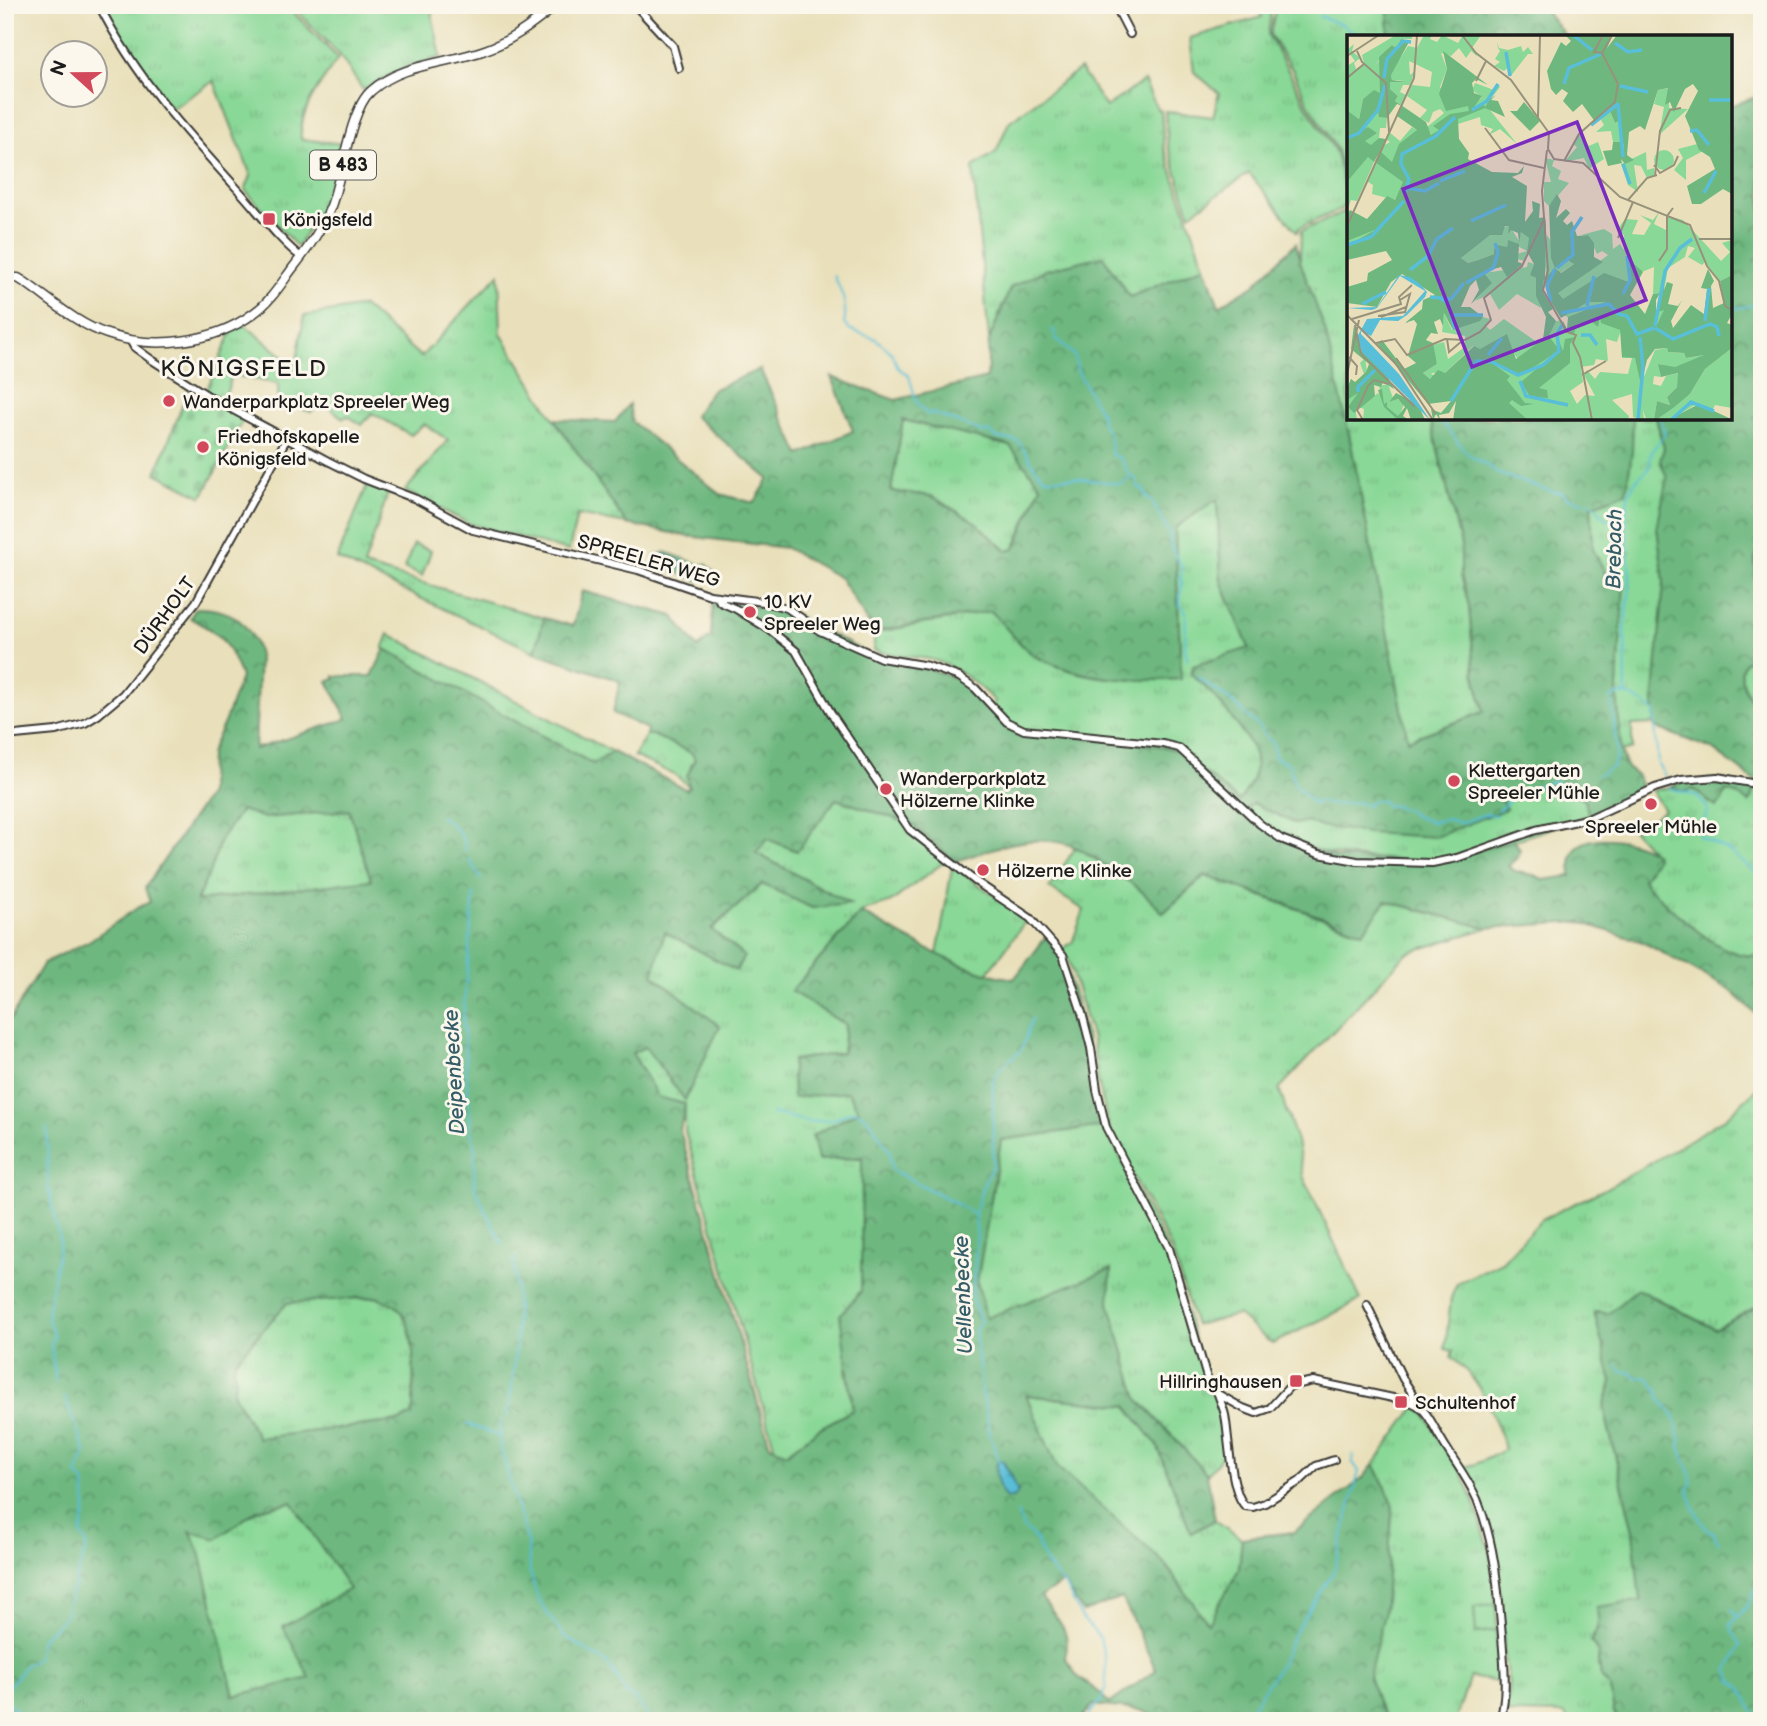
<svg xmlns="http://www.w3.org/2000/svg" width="1767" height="1726" font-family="'Balsamiq Sans',sans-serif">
<defs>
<pattern id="grass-tufts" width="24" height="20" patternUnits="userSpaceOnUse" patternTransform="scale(1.75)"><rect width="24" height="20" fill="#89d897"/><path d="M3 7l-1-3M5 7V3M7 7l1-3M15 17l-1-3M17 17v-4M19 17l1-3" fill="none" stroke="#76b982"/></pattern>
<pattern id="forest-crowns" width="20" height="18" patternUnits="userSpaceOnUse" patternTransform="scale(1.75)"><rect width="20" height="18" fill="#6eb880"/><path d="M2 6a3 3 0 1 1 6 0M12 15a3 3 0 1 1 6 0" fill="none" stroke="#5a9568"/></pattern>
<pattern id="cemetery-stones" width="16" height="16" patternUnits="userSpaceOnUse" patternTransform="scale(1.75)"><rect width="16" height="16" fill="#89d897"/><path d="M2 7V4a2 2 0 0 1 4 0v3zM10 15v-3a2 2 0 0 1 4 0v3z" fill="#76b982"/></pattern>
<pattern id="water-ripples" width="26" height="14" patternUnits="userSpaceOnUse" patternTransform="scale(1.75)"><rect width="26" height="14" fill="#59bed7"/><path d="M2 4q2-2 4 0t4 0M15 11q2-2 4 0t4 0" fill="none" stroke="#499aae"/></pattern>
</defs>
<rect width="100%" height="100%" fill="#fbf7ec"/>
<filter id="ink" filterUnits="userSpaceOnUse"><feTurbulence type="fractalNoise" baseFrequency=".0143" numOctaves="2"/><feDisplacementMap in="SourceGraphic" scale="14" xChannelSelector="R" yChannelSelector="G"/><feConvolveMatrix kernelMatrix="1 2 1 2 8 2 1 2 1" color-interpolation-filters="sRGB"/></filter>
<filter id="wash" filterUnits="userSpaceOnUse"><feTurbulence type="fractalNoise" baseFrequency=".00686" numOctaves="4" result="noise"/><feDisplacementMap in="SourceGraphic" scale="28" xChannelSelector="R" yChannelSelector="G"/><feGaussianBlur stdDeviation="1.57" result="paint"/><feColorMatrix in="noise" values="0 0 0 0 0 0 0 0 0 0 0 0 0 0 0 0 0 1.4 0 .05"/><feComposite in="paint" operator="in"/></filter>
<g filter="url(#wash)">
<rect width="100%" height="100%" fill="#e9e0bb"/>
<path fill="url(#grass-tufts)" stroke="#527a5a" stroke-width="2" d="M104,5h182l52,53c-16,25 -39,50 -37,81l44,5c-12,38 -26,70 -48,103l-52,-57 6,-14 -37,-95 -43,28 -38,-53z
M291,5h139l11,52 -35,10 -43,23 -25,-37z
M1258,5h14l-4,30 19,33 20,39 28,44 7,25 4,26 -5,7 -42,19 -2,4 -48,-59 -59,41 -22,-68 -3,-35 48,6 6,-24 -25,-21 -4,-34 72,-21z
M1276,5h112l1,32h-40v164l-12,-51 -28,-45 -17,-36 -22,-34z
M1080,69l26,38 38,-26 14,29h3l3,38 41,118 -75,31 -119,-10 -22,53 -16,-173 23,-15 13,-30z
M1349,202v216h81l31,127v30l8,31 6,69 9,37 -77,28 -58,-306 -49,-173 1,-30 42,-18z
M499,274l2,60 53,85 73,105 -50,-9 -8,36 -99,-27 -65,-33 43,-51 -24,-16 -13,11 -39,-22 -10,12 -14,-9 -5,2 -16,-12 -8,-1 -8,7 -33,-11v-17l-46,-9 -8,26 -20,-5 28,-65 13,-6 51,42 8,-51 59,-10 58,51z
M1633,418h23l5,20 69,-20 32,13 -3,20 3,-2v16l-3,-12 -10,127 13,26v101c-15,-5 -23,-27 -20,-42l-88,35v24l-22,1v24l-11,3 -12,-171 -16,-32 -2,-43 35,-15z
M903,420l107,26 31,40 -27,63 -7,2 -32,-29 -44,-26 -40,-5z
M368,483l21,7 -25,76 180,52 -9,34 -198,-93z
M1217,499l4,82 29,68 -56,17 -3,8c17,13 28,27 41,44 24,32 35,48 7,83l-226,-72 -23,-20 5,-8c-19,-17 -40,-37 -66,-42 -19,-3 -38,-2 -55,-9v-17l117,-22c12,12 33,39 46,46 43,23 97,25 144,22l-6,-151z
M1762,540v50l-5,-3c-2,-17 -3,-32 5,-47z
M665,552l36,13 5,-1 8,8 -8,7 -8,2 -41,-17 1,-6 -3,-2z
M389,634l224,118 -20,12 -210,-115z
M646,735h7l39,18 3,6 -4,6 -2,21 -14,-11 -41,-19z
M1544,785l24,6 16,8 5,16c-48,16 -98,36 -148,44 -18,2 -36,1 -54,0 -59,-1 -96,-9 -141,-50l7,-6 43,21 11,-3 12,5 187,-17 -5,-9z
M1759,785h3v169c-37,13 -89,-44 -114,-67l-5,-7 7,-14 1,-16 -20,-22 20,-8 13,-10 -12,-19c21,-6 43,-8 56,12l17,-12 11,3 6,4 9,-3z
M836,799l76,25 43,38h-11l-53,40 -30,10 -70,79 54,34 -3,28 -50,7 1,37 55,-5 11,19 -47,25 7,24 43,-2v133l-16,78 7,41 -33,18 -33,25 -12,-4 -90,-318v-27l-27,-6 -26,-45 13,-7 7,-71 13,-43 46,-2 52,-47 49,25 37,-5 -94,-50 12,-15 30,13z
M241,810l24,8 84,-8 23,70 -176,21 14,-30 10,-31z
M1076,847l66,43 21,23 42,-37 157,56 24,-31 101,27 -80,25 -128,136 18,52 6,35 58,124 -89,44 -34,-29 -43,10 -24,-77 -62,-119 -11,-49 -6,-41 -24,-80 -7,-10 11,-6 12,-33 -35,-22z
M954,867l73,52 -41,56 -49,-20 15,-87z
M1762,1084v220l-47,25 -60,-32 -46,17 -15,-2 19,70 -9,26 29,123 8,70 -45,6 3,12 -4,16 4,17 -1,11 2,13 10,11 4,26 5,8h-51l-3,-7 -59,-1 3,-29 -4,-21 -8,-111 -19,-56 -14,-29 12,-3 29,-14c-11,-35 -23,-70 -54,-93l2,-6 -8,-2 6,-51 6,-15 45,-21 40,-43 59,-28 62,-35 62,-38z
M1104,1126l64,124 38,131 17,31 3,40 -19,22 -69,-75 -29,-96 -123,15 -9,-36 24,-142z
M376,1297c6,3 15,5 20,9 23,20 17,74 17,102l-1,7 -12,6 -142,17 -26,-47 4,-10 -3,-12 2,-8 52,-58z
M1025,1395l102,11 30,39 34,87 24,-12 27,19 -3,30 -30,56 -44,-61 -108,-97z
M1410,1404l13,7 38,61 13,29 17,54 5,49 -20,29 21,-3 5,53 -32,-6 -15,44h-67l-10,-16 -9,-29 19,-120 5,-53 -19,-39 40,-55z
M292,1502l58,87 -40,89 -76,18 -34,-144 -11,-22 27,9 41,-29z"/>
<path fill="url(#forest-crowns)" stroke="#456a4e" stroke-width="2" fill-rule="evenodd" d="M1388,5h153l25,32h-177z
M1762,95v354l-3,3 3,13v75l-7,19 2,28 5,3v63l-17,9c-9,14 1,39 17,45v77h-3l-47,-35 -58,-22v-34l10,-111 -7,-54 10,-51 -7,-16 4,-13 -8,-30h74v-312z
M1296,243l4,18 25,69 24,104 59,306 76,-28 -9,-37 -6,-69 -8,-31v-30l-31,-127h203l-1,34 -6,41 -35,13 2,43 16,32 15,4 -7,104 4,62 6,17 11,8 3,14 -52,25 -5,-16c-38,-20 -46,-12 -83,0l5,10 -70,28 -69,-4 -48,-7 -12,-5 -11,3 -43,-21 -7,7 35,29 55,19 96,5 82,-23 6,10 -2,7 -10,9c10,11 25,4 35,14l28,-4c0,-8 -1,-19 4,-26 13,-20 68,-10 81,5l-1,5 -12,19 5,8c26,23 77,79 114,67v65l-33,-30 -86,-47 -63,-20 -93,6 -101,-27 -23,31 -158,-57 -42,38c-19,-21 -30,-30 -54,-45 -10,-7 -21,-15 -32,-20 -39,-18 -85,0 -122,14l-43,-38 -76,-25 -39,52 -30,-12 -11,14 94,51 -38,4 -50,-24 -51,45 33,27 -8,15 -71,-39 -12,43 67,51 -35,74 -40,-53 -13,6 26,44 27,7 -5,27 90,315 17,7 33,-25 33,-18 -13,-95 21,-24 1,-134 -44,3 -5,-25 46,-24 -11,-19 -55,6 -1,-38 50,-7 4,-28 -55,-34 70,-78c50,27 97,58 153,66l32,-42 16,22 5,12 19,66 11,65 7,24 -103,14 -24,142 9,36 125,-49 -2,34 29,96 69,75 8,46 -24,13 -34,-88 -30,-39 -101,-11 31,72 108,97 43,60 31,-55 3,-31 52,-6 69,-54 11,-14 19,39 -9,111 -15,62 9,29 10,16h-233l-4,-2 -1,-5 -11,-4 -46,-5 -14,16h-1074v-693l39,-65 45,-22 48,-33 13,-6 -5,-14 64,-94 1,-41 14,-30 17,-46c-13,-34 -18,-42 -51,-59l6,-10c33,-1 54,13 63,47l-4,94 92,-30 -19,-38 8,-2 -1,-3h37l13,-27 208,115 20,-12 74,38 2,-4 -2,-10 8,-17 -3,-6 -39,-18h-7l1,-6 -34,-16 7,-32 -85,-29 9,-34 29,8 9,-35 91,25 25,32 13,-12 2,-36 73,11 94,49 47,8 31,11 16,11 27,31 17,10 137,14 22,5 62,51c28,-35 17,-51 -7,-83 -13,-17 -24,-30 -41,-44l2,-8 56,-18 -28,-67 -4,-82 -42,29 6,151c-49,3 -100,1 -144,-22 -15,-8 -34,-33 -46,-46l-117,21 -34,-54 -54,-30 -99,-12 -60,-12 -73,-105 61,3 14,-18 3,18 88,72 34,9 15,-24 -75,-63 18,-26 48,-21 40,86 53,-24 -21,-54 63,23 92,-22 2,-38 22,-53 34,-17 58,-14 27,41 75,-31 14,40 35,-21zM903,420l107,26 31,40 -26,63 -8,2 -32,-29 -44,-26 -40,-5zM241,810l24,8 84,-8 22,70 -175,21 14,-30 10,-31zM376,1297c6,3 15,5 20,9 23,20 17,74 17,102l-1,7 -12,6 -142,17 -25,-45 3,-15 -3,-9 2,-8 52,-58zM292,1502l57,87 -66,38 27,51 -76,18 -34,-144 -10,-21 26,8 41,-29zM1063,1582l20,30 39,-14 34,72 -47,34 -9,-11 -23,-17 -12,-19c8,-26 -9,-39 -24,-60z
M1720,779l35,9 -6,15 -13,-9 -10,-3 -4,10 -6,6 -23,-18 -9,3 -13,-6 15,-5z
M1637,1289l78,40 47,-25v417h-143l-5,-8 -4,-26 -10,-11 -2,-13 1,-11 -9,-11c9,-11 10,-21 6,-34l44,-6 -7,-70 -29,-124 8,-25 -18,-70 15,1z"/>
<path fill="url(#cemetery-stones)" stroke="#527a5a" stroke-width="2" d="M189,389l55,29 -42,79 -46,-24z"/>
<path fill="#89d897" stroke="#527a5a" stroke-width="2" d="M414,544l17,7 -9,25 -18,-8z
M1496,1604l1,26 -21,3 -2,-26z"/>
<path fill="url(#water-ripples)" stroke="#3a6d7a" stroke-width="2" d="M664,554l35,15 -3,6 -35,-15z
M998,1460l5,1 15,31 -4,6h-8c-8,-8 -12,-27 -8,-38z"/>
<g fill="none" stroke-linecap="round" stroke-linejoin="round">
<path stroke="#59bed7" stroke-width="2" d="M53,5h1
M1319,16l24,9 17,12
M834,276c8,17 14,29 10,48l5,5 27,10 16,14 6,15 11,8 8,27 10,11 5,-1c9,4 47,16 50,20l7,-2 8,7 21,3c12,15 11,23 27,37h31l45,6 9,-7 5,1 3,9 5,2 4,9 5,3 19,36 -1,7 12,24 -2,10 2,4 -2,22 6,8 -1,36 3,12
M1730,309l32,-5
M1053,329l3,9 18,17 4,17 23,42 1,10 7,9 3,22 8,3 10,18
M1436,418c13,8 20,24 31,35 9,8 21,10 29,20l57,19h9l6,7 5,-1 4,3c28,1 15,8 30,18 4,2 8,2 12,4
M1198,677c14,12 33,21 45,35 4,5 11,9 16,15 5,6 6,11 14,16l2,14 14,7 6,21 19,19 5,-3c12,7 26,2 40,1l7,4 8,-6 8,1 5,5 10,-1 1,3 8,1 9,7 16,6 16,-3 14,4 25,-9 10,1
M1626,694c-1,-20 0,-40 -1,-60 0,-18 5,-36 5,-54 -1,-24 -8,-65 -1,-87 4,-11 12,-18 20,-25l2,-16 14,-18 -5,-16
M1598,775l16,-9 3,-14 -6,-54c14,-10 31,4 43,13l4,53 7,12
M1669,788l28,8 11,13 -9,27 29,14 34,28
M1499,810l21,-19 34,-10 10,6
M440,816c13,9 25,18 25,35
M469,859l12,20
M474,893l-11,126 8,113 4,17 -1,31 3,13 25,51
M1022,1048l10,-29
M771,1113l39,9 22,-2 20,-9 7,1 11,9 20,31 2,18 62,32 21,13 2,20 -5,65 9,22 -6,8 6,53 8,48 10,31
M47,1128l1,59 12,55 -12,67v9l6,19 -3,8 5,37
M975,1213l7,-24 11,-25v-84l7,-12 20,-17
M1616,1365l4,6 12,2 2,4 15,1 9,13 1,7 15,18 6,21v10l11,28 1,9 -4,5c3,14 13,40 27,44l-1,3 5,6
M507,1416c10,-52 12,-104 7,-158
M501,1421l-2,21 29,103 2,27 9,30 25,34 43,27 18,27v4l10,4 16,23
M467,1424l32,12
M1017,1513l6,15 12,10 12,27 17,19 18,34 18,20 5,21 1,27 -5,15 -11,12 -1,8
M1732,1609l5,8
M5,1692l21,-28 5,-1 6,-5 4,-19 23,-21 23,-74 -6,-10 5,-26 -2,-26 -7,-7 8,-24 -20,-54
M5,1700l14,13 16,8
M1243,1715l12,-12 26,-39 12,-29 41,-64 25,-100 -7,-9 1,-7
M1140,1721h16
M1186,1721c22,-2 59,-10 77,0
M1758,1721l-17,-34 -10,-7 -3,-10 13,-25 -9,-14 -1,-6 17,-20 7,-15 7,-5"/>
</g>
</g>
<g filter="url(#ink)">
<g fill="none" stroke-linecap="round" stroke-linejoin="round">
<g stroke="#3b3934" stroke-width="10">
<path id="minor" d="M99,5c36,72 90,131 143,189 19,21 37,46 59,63
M635,5l38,41 6,22
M1115,5l15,29
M130,340l4,7 18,13 61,39 115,62 36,18 52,20 57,31 165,40 72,25 54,7 23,6 33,23 61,27 47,8 31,11 16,11 32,34 17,8 139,14 16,4 81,76 21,15 38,15 38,7 75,2 25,-5 79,-28 54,-12 65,-30 26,-8 36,-3 45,8
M717,596l3,6 16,7 34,21 26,21 35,62 79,117 65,51 55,37 33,37 19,58 9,35 6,42 9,37 63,121 38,130 11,16 25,14 13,5 14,-5 20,-22 23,-5 94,20c20,5 24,22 34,38 12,21 26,38 36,60 18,44 21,89 25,137 2,29 6,56 -2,85
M5,736l51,-5 29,-8 13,-8 25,-21 73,-92 91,-164
M1367,1305l36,74 9,14 2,9
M1218,1394c2,6 5,13 7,21 4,21 5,76 20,91l8,1 12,-4 35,-22 16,-15 18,-6"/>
</g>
<g stroke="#3b3934" stroke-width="11">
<path id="major" d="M5,278h13l8,5c26,18 51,41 81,51 46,16 107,9 147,-21 16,-11 27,-29 38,-44 16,-20 30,-40 39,-63 11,-29 19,-97 40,-115 31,-28 76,-27 114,-41 27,-9 49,-27 72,-45"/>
</g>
<use href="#minor" stroke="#fff" stroke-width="6"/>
<use href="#major" stroke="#fff" stroke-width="8"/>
</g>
</g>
<g fill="#d1495b" stroke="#fbf7ec" stroke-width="2.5">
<rect x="262" y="212" width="14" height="14" rx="3.5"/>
<circle cx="169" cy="401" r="7"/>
<circle cx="203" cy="447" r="7"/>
<circle cx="750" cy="612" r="7"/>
<circle cx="1454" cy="781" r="7"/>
<circle cx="886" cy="789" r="7"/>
<circle cx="1651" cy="804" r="7"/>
<circle cx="983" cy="870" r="7"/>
<rect x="1289" y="1374" width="14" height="14" rx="3.5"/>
<rect x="1394" y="1395" width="14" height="14" rx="3.5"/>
</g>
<g text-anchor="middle" stroke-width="6" stroke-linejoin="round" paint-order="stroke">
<rect fill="#fbf7ec" stroke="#5f5e5a" stroke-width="2" x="310" y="150.5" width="66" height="29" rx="5"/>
<g font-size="18" font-weight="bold" fill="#1c1c1c">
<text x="343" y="171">B 483</text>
</g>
<g font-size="19" fill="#1c1c1c" stroke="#fbf7ec" text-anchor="start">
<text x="283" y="226">Königsfeld</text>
<text x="183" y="408">Wanderparkplatz Spreeler Weg</text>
<text x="217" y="443">Friedhofskapelle<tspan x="217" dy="22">Königsfeld</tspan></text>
<text x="764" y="608">10 KV<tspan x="764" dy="22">Spreeler Weg</tspan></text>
<text x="1468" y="777">Klettergarten<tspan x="1468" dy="22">Spreeler Mühle</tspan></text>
<text x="900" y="785">Wanderparkplatz<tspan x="900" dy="22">Hölzerne Klinke</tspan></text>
<text x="1651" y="833" text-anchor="middle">Spreeler Mühle</text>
<text x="997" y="877">Hölzerne Klinke</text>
<text x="1282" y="1388" text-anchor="end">Hillringhausen</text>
<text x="1415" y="1409">Schultenhof</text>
</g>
<g font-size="19" fill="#1c1c1c" stroke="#fbf7ec">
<text transform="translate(649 560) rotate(16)" y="7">SPREELER WEG</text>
<text transform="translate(164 615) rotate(-54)" y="7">DÜRHOLT</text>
</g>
<g font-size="21" font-style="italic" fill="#345d67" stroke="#fbf7ec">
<text transform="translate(1614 549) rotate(-89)" y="7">Brebach</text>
<text transform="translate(454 1072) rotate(-93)" y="7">Deipenbecke</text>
<text transform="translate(963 1295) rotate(-92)" y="7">Uellenbecke</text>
</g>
<g font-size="23" letter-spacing="2" fill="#1c1c1c" stroke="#fbf7ec">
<text x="244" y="376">KÖNIGSFELD</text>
</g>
</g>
<g transform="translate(1347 35)">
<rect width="385" height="385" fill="#e9e0bb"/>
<path d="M49,0h16v4h-11l-5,9 -4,-3 -17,20 4,-4 2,6 9,-13 11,3 7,-11 9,2 7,-13h8l-2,4 7,3 5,-7 16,8 5,-8h18l-9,13 6,9 -7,-6 -5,7 -7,-10 -8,8 -10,-3 6,16 -7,18 11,19 15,-4 2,-14 4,19 10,-10 -10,-7 3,-7 19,7 4,-6 2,3 -14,18 31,39 -17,-15 -11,6 4,-6 -12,-4 -1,-8 -22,7 -3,-5 -5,15 -46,20v7l6,22 6,3 12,1 38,-16 -2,3 -40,18h-14l-7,16 -12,7 -18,25 -26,10v-10l29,-12 22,-28 -1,-4 -2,4 -23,-6 1,-9 -5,-3 15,-36 7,-4 -4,-3 3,-7 11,9 12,-14 5,3 -4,8 11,-1 7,-3 -4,-7 17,-14 -4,-4 -7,3 -4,11 -9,-5 7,-8 -20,-14 5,-11 18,2 2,-15 -23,-11 1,14 5,-4 -5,14h-7l-3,7 6,3 -5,10 -6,-4 3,-5 -8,-7v-8h15l-13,-1 -1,-5 -6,13 2,11 -9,11 2,7 7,1 -1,10h-6l-1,10 -7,8 -9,-6 -6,7 -10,-5v-8l9,-2 20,-25 4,-13 -6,-3 -11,8 -4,20 -12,-9v-44l8,-5 -8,-11 7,-6 -2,7 8,7 -6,5 2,6 8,-5 -2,-9zM150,7l2,6 9,2 13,-4 2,6 5,-5 5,7h-5l-18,23v-11l-6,5 -10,-5 6,-4 -5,-3 5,-8 -2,-3zM322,53v20l19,1 -29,26 5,-28 -10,-3 4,-14zM262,74l6,14 4,-2 4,30 -3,-9h-7l-2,-11 -15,1 8,-7 -3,-5zM234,98l8,13 9,-4 6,17 -15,10 -5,-11 -20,4 13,-15 -4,-3zM350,109l13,14 -7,-7 -17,9v20l-12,-10 9,-12 -5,-9zM307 125a10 10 0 1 1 20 0a10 10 0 1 1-20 0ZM299,117l1,18 7,-2v7l-7,3 -6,-12 -7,-1 4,27 -10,-7 -7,-21zM21,121l6,6 -17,39 -6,-1 -4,11v-29zM198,123l9,2 -2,6 9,5 -3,8 11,4 -20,23 -5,-5v-19h7zM312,177l-5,12 12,6 2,-14 15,4 38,41 9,-9 -8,-9 10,-3v35l-12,6 -15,-19 -3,3 -14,-8 7,-9 -7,-2 -3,11 -17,11 -4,23v-15l-2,5 -1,28 4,1 -10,17 5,-34 -7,1 1,-27 -12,5 -10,-10 -5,2 2,18 -25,-8 -41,26 -6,-7 51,-38 -6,-4 -5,3 -9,-19h-7l23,-6 8,5 1,15 7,-5 4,6v-15l-7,-5 8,-11 13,1 -6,14 12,1 7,-12 -11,-8 13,5zM162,190l10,16 2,-10 8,7 1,8 -5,15 -8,-2v-5l10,-3 -19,-10 -1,6 -8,5 -5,-4v6l-13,5 -13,4 -7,-5 35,-31 -3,6zM200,200l7,11 1,21 15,-6 4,3 -14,9 -3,-4 -10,10 -4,-25zM181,227l6,2 -3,11 5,3 5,30 -24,-14 -18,16 -9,-16 -15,7 14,-16 -6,-12 44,-6zM241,267h18l12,12 9,1 16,33 -2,36 14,-34 12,-2 1,4 16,1 2,5 18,-3 1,4 -33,9 -13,-4 2,13 -7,-1 -1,8 8,2 5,-10 13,-3 -2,14 -10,10 3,8 -13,-4 -3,18h-8l-3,-9 1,10 -11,-3 -1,-23 -20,6 17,16 -1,4h-100l-20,-17 3,-4 -8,-7 5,-11 -17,-9 -7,-11 -24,23 20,-24 39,15 14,-5 5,-9 22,-10 -11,-15 3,-14 10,-2 2,9 10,4 3,-10 -13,-8zM274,295l1,28h10l-4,16 -28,-2 -5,7 -8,-9 -3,5 11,21 -10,-1 -8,9 -7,-13 13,-9 -2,-15 13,-2 2,-6 12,2 -2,-22 11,3zM97,278l8,17 31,-13 7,2 -4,7 4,4 14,-11 34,24 -20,16 -17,-21 -22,12 -6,-4 -28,27h-14l4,4 -5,2 -7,-6 14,-9 -5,-19 12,-3 4,17 17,-12v-11l-23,-4zM385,313v60l-17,-3 -3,6 -17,-6 -24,14 -15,1 34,-26 15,-25zM18,323l2,14 9,-4 7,10 -7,1 -10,14 6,5 6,-5 4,4 -3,-11 9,-2 5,14 -4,4 8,-3 7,5 -6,16h-35l1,-11 -9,-3 2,14h-10v-31l4,-10 4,4 9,-9 -4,-11z" fill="#89d897" fill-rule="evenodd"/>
<path d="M218,0h48l-6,13 10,-13h115v159l-9,-5 -22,15h-9l-5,-18 28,-17 -5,-12 -11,-7 -14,-34 13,-25 -5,-7 -8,5 -11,23 -4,-10 -5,3 3,-17 -10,2 -13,40 -5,-4 -11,6 -2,23 7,5 -9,4 -4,-5 1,4 -14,3 -5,-15 9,-1 1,-8h7l4,6 -5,-27 -4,2 -6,-14 -13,14 -14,-19 -9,8 -10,-11 5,-8 -6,-4 -6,6 -5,-6 -4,-18 14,-29 5,4 5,-5zM54,4l8,3 -18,33 1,5 13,2h-15v7l8,7 -3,5 31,21 5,13 8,-5 -6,-4 17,-12 19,-3 -1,-5 -22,5 -7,-17 8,-25 -4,-18 45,34 -12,-6 -4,4 2,10 8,3 -10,14 11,-7 2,4 4,-7 7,-5 -5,5 7,1 7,16 -20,-9 -27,11 1,20 10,14 -1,6 24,13 26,1 6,-7 -2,7 -10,4 15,9 -2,36 8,-11 -1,-10 8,3 -1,14 6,-1 1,8 -1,53 10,-10 6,5 13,-9 -5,-3 -14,7 -4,-10 -2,-52 8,-12 4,7 -5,17 10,-9 4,4 -7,8 4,4 5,-4 5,15 11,-1 6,8v14l9,5 -45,31 5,6 41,-26 25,9 -2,-18 5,-2 11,10 -13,23 15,19 8,-20 7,-1 -4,7v26l8,-16 -6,2 -1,-5 6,-32 1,15 3,-8 6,2 -5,20 10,2 4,-6 -11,21 2,7 18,-23 13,9 3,-25 -6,-1 7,-19 6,12 -3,5 2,22 11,-5 -4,-22 12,-6v39l-5,9 5,2v23l-27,21 -15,25 -17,14 -17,12h-6l4,-1 3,-18 13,4 -3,-8 10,-10 1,-14 -17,4 -3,-13 17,3 29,-12 -18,3 -2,-5 -16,-1 -1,-4 -12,1 -8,11 -6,25 -6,-27 -13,-1 -2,-27 -19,-7 -1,-6 -2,10 -7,-6 -14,3 -3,10 -6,-1 -6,-6 1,-6 4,8 1,-12 38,-15h-18l-27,16 -12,-19 -5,-20 -1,13 10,17 -5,3 8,9 -7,15 9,12 -1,-12 6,15 2,-12 11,-2 -6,7v19l-31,25 8,2 1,8 -18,-1 -9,-15 34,-29 -33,22 -31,-13 19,14 -3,4 18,23 9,1 -13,2 -9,-6 -3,3 19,17h-75l3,-19 -7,12 -10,2 1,5 -4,-6 -3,6 -2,-11 10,4 10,-12 -23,3 -51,-61 5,-3 22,29 12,-6 -8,-7 9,-32 -3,-4 -9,3 17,-14 1,-9 12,-5 -33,-21 -11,8 -14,25 -30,-4v-16l20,-6 1,-8 24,-13 -6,-9 -39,9v-14l30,-17 -30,12v-26l3,-5 17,9 20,-23 8,4 8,-18 -28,-20 4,-9 -5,9 -6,-5 -21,25v-72l12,9 4,-20 11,-9 6,3 -1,-36 13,-12 4,3zM50,69l5,2 -5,10 20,14 -18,14 -7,18 -12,-11 6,-12 -7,-1 -8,7 -6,-4 12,-8 -9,-6 -9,5 19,-21 1,6 8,1zM158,191h4l-1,8 3,-4 7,3 1,10 2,-11 8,6 -2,14 7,12 -4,11 6,3v18l10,21 -3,22 -27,20 -9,-25 -27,15 -6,-3 -29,27 -7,-3 -8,9 -7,-6 14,-9 -4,-21 -7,-3 5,-7 7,1 -4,-12 6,-3 3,7 1,-13 9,17 27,-9 3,-4 -13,-10h-9l9,-21 6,-6 3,10 -8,14 21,-21 -9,-11 18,-5 6,10 16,-13 -5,-2 1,-18 -11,-4 -1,7 -10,-2 2,7 -5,-4v6l-13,5 -13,4 -7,-5 29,-23h12zM177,67l16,19 -10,10 -20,-20h7zM7,290l7,25 26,25 7,14 -11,-7 -2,5 -7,-2 1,11 -21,17 -6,-6 10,-14 -11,7v-11l4,-10 4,3 11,-10 3,-8 -18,-15zM35,354l2,15 3,-2v5l11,9 7,-9 -7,-8 -9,3 7,-9 22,11 7,16h-14l-4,-12 -4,8 6,4h-11l-14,-13 -6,-17zM352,369l32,15 1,-10v11h-64z" fill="#6eb880" fill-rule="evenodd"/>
<path d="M52,240l11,2 10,7 7,8 -2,5 -18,18 -9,6 -18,-1 -9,16 -10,-5v3l38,40 31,46 -68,-68 -5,-15 10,-18 36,-3 22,-25 -25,-15 -23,32 -5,2 -25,-2 30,-1z" fill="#59bed7"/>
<path fill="none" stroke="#59bed7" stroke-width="3.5" d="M226,0l19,15M268,8l13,9 14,-2M159,17l4,24M37,43l3,-19 16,-18 8,1M217,49l5,-16 32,-14M273,51l28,6M362,65h23M271,68l5,54M125,75l15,-9 11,-17M244,90l27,-21M343,96l7,-1 12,15M0,103l12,-5 19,-23 7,-25M276,129l7,20M93,146l25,-10M59,153l19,3 14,-8M58,158l4,-14 -8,-15 1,-10 34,-18 19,-19M357,158l12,-22M124,186l35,-16M0,210l24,-8 33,-36M210,233l16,-13 -1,-23 10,-15M63,235l18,-14 9,-17 16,-11M119,248l27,-15 5,-15 -3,-10M276,259l7,-14 -3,-24M83,262l21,2 13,-16M93,263l8,5 7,26M204,267l-4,-16 8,-17M15,269l24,-12M240,271l7,-30M214,278l48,-9 9,10 9,2 10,18 17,-6M107,280h29M358,286l4,-33M308,291l10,-55 15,-23 12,-9M308,293l18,11 37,-15 7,3 2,9M234,300h9l7,10M141,320l14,-17M173,346l6,15 42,9M11,357v-5l17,-17M104,366l25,-40 16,1 26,13 25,-10 16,-14 -2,-17 5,-9M291,385l5,-52 -3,-31M324,385l20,-18 23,9"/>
<path fill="none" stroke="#97927b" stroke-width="2" d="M115,0l14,18 35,27 38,53 -1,16 6,10 29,4 37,34 70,28 17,41 12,15 6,25 7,4M10,16l5,11 24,21 3,49M255,18l-8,-1 9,-17M0,21l32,-21M0,43l17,-14M129,46l10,-20M191,82l2,-82M138,93l24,32 35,8M200,115l-5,41 6,79 -5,20 24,42 9,3 -3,8 7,14 12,63M217,126l15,-27 36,-32 3,-18 -16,-31 10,-18M307,130l6,8 14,-8 4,-9M308,140l5,-44 10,-21 11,-2M281,165l19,-22 10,-3M0,191l67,-148 3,-43M271,203l15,-36M352,204h33M312,226l8,-12v-33l6,-8M0,280l49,49 37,56M31,281l27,-4 5,-18 -10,6M34,282l25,-10M5,284l49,-15 -2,-7 13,-12M8,290l6,29 54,53M100,304l2,13 13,-11M29,308l19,-4 12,16 38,-16 20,1 15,-8 11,-12 -7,-22 38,-32 22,-46M2,322l8,9 -1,9M49,323l40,56M0,339l12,-54M235,340l24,-14M16,385l-6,-10 11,-24 6,-6 15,4"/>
<path fill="#7b2cbf" fill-opacity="0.15" stroke="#7b2cbf" stroke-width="3.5" d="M230,87l69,178 -174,67 -69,-178z"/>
<rect width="385" height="385" fill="none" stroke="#1c1c1c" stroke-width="3.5"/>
</g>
<rect width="1767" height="1726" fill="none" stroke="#fbf7ec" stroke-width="28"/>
<g transform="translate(74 74) rotate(291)"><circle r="33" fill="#fbf7ec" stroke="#a29f99" stroke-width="2"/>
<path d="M0-5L12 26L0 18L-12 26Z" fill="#d1495b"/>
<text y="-10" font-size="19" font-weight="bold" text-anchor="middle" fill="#1c1c1c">N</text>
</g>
</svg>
